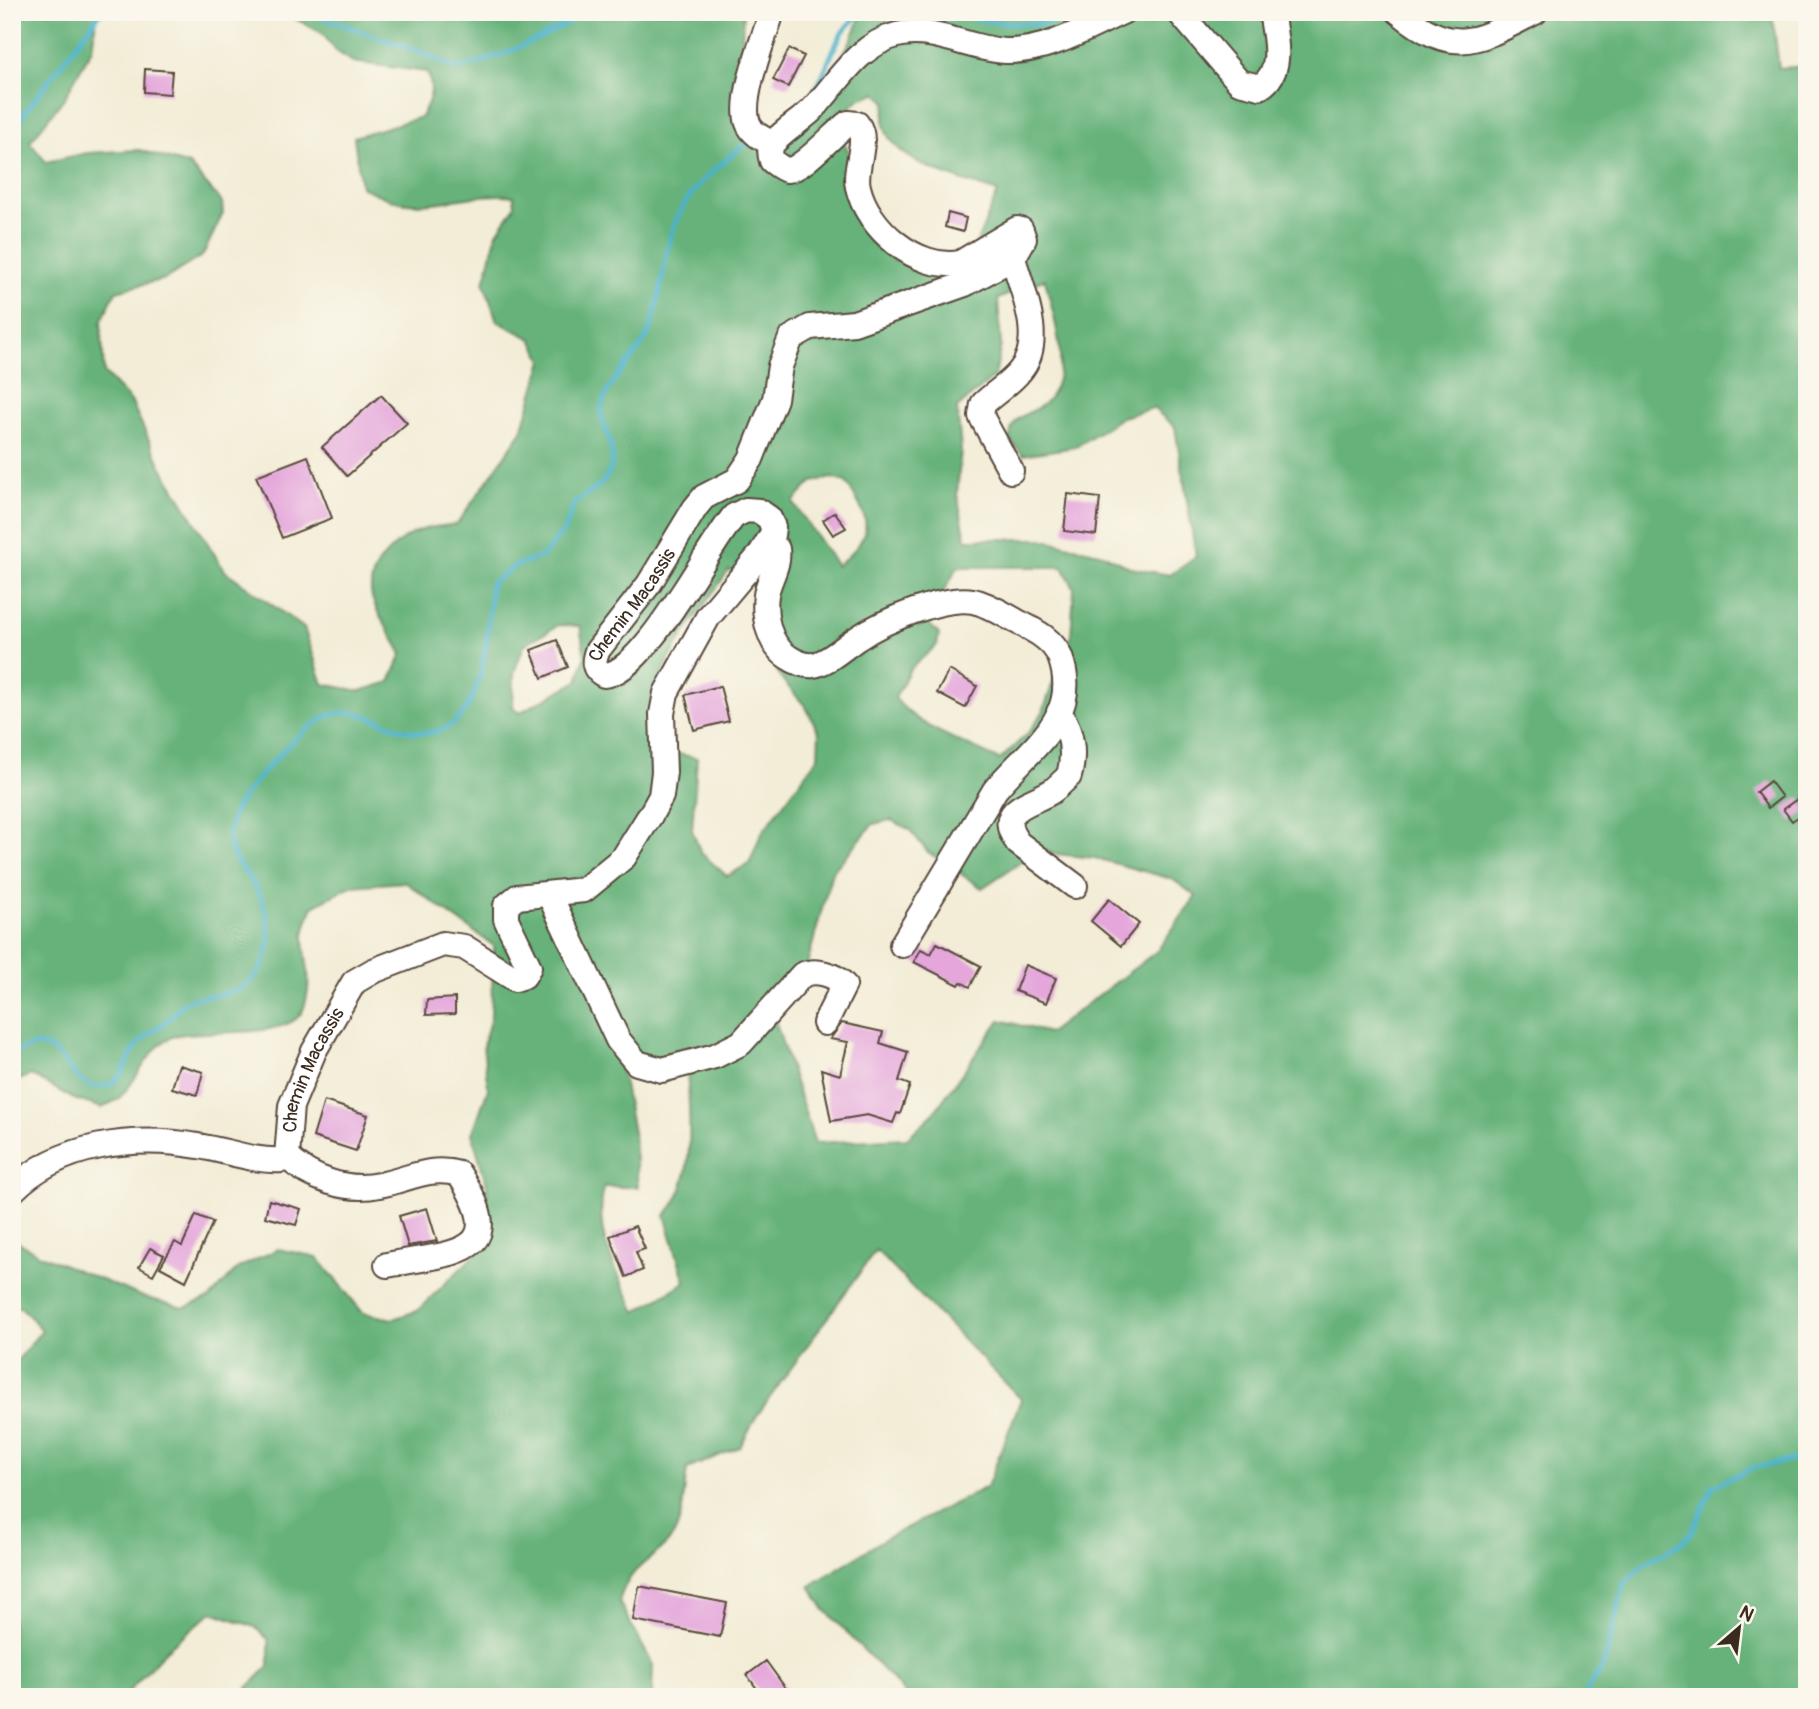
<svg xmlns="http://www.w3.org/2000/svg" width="1819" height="1709" font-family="Pangolin,sans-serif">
<rect width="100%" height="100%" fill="#fbf7ec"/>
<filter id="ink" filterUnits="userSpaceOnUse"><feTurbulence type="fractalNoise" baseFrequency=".0143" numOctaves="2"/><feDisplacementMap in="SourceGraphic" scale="14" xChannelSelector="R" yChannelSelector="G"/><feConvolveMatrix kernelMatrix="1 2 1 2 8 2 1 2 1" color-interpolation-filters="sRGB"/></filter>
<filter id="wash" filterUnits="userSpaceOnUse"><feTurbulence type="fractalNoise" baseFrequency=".00686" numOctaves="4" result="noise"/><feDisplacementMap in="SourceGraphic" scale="28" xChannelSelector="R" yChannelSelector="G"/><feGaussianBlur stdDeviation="1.57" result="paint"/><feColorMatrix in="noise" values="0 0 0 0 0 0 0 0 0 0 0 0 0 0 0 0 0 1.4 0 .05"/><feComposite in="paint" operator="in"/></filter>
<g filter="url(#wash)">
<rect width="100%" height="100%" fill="#f3edd7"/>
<path fill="#66b27a" stroke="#506e4c" stroke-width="2" fill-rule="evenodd" d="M12,12h85l-5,37 -27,48 -35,45 16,20 41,-9 52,-3 50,15 33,37 1,11 -20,42 -38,24 -49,12 -15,31 3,51 27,28 30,65 63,104 80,58 19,56 37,7 30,-9 12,-28c-7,-14 -31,-48 -31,-63 -2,-28 29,-55 54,-62 10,-3 22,-3 32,-5l65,-93 21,-71 -11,-21 -35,-18 -13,-38 13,-50 18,-27 -1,-10c-40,-6 -82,16 -122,4 -10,-3 -21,-9 -31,-13l-7,-50 67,-20c9,-17 14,-27 6,-45l-74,-10 -17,-11 -14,-18 -39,-21 64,3 22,-3h374l-1,35 -10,63 7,15 28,23c35,-42 80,-83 95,-136h910l7,56 28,-2v1631h-898l-84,-87 -15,-24 76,-48 101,-51 34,-88 -145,-149 -120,167 -16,30 -53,22c-3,19 -3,44 -11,61 -13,29 -45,28 -57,72l34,63 -1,32h-414l31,-31v-26l-14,-13 -43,-15 -46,38 -42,47h-112v-330l30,-37 -21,-23 -9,1v-70l26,16 105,43 41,11 26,-10 28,-30 40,-19 39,8 46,56 30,6 24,-8 69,-67 1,-59 -15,-51 16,-45 -5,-44 8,-28 3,-71 -89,-64 -54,4 -38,20c-3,9 -9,21 -9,31 1,26 10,44 -1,73 -12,30 -96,19 -125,25 -27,6 -39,44 -58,62 -4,4 -12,7 -18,11l-28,-9 -43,-24 -19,8zM876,93l10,9c-1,8 -4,19 -1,27 12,36 80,52 113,63l-36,85 -41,-3 -34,-19 -21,-25 -18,-46v-34l-4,-7 -19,-12 34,-32zM1045,279c7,34 28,88 4,119 -13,19 -38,11 -39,41l13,16 52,-8 47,-30 31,-9 22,19 21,129 -26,19 -39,-7 -28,-14 -62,-15h-75l-9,-45 4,-45 -4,-41 38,-32 6,-31 -3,-46zM832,478l14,4c25,40 30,51 -9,84l-44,-64 19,-20zM958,567h105l11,21 -3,50 -16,27 -1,14 -11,33 -15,21 -28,27c-34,-17 -81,-31 -105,-62l15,-29 27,-24 2,-11 -13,-13zM729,570l29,19 4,51 18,37 26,30 13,26 -1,24 -57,77 -12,30 -22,12 -26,-23 -9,-23 5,-72 -45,-10c-13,-66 42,-127 77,-178zM559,625l21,1 5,30 -7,25 -59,32 -6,-6 1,-34 10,-28zM891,820l18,9 19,23 54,36 54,-36 59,6 77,21 24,17 -39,55 -108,82 -49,-13 -67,94 -26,24 -92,5 -48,-147 40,-31 25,-93 41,-48zM620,1063l67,6c2,40 11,116 -22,146l20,67 -49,30c-20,-44 -43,-76 -32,-125h34l-4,-49z"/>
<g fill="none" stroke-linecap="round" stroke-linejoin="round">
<path stroke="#4cb2ca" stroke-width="5" d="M306,12l117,41 34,16c45,-12 89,-32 129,-57
M944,12c38,10 108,21 143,0
M815,89c18,-27 20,-65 52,-77
M12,144l10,-28 79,-104
M12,1055c54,-35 50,38 92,31 17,-3 22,-22 29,-35 10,-16 26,-22 39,-35 4,-3 6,-8 11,-12 16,-13 42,-3 64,-20 30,-24 26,-65 9,-96 -9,-15 -23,-27 -27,-45 -2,-8 3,-28 7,-35 16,-27 73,-92 103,-95 25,-3 43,11 66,17 81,23 83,-96 86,-147l24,-17 28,-10 23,-28 8,-25c29,-17 47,-31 34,-67 -4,-11 -8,-19 -6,-31 6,-25 38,-51 46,-71 16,-38 14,-83 31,-120 14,-30 48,-55 74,-76
M1583,1697l21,-34 20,-79 21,-21 35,-19 12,-12 21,-46 39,-18 55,-11"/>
</g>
<g id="blocks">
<path fill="#e4a6db" d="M789,49l15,7 -16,31 -15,-7z
M145,69l27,2 -2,23 -26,-2z
M948,213l18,5 -3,14 -18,-5z
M381,395l26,28 -60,53 -25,-29z
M308,456l24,62 -50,20 -26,-62z
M1068,494l32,4 -4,37 -32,-4z
M835,512l11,16 -13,7 -10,-15z
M557,640l11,27 -26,11 -11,-28z
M949,670l28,16 -12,22 -28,-15z
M720,686l9,35 -35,9 -9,-35z
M1770,781l12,16 -14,11 -12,-16z
M1800,797l7,14 -15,10 -9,-12z
M1109,899l30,25 -18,22 -30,-25z
M937,943l44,23 -11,21 -9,-5 -2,3 -45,-23 7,-13 10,5z
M1025,965l31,13 -10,25 -31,-12z
M455,998v16l-29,1 1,-15z
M842,1023l41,9 -3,11 28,9 -9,29 11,4 -10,29 -3,-1 -4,10 -26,-8 -36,6 -10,-52 19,6 8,-33 -18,-3z
M179,1065l24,7 -6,23 -25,-7z
M324,1101l44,14 -12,36 -43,-14z
M269,1200l32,9 -5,16 -31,-8z
M427,1208l10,33 -29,5 -9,-30z
M196,1215l17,7 -27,59 -26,-14 15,-25 7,4z
M635,1226l10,23 -9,3 7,18 -17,7 -16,-41z
M150,1248l14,7 -11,20 -14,-8z
M639,1586l88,17 -7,34 -87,-17z
M766,1661l26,36h-29l-16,-22z"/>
</g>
</g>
<g filter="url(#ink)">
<use href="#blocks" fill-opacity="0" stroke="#57473a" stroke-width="2"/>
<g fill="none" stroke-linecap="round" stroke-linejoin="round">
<g stroke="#57473a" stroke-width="28">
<g id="minor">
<path d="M772,12c-8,26 -33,86 -24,111 4,11 15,16 24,20"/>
<path d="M1179,12l60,70 21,5c25,-16 15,-50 11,-75"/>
<path d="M1399,12c56,46 79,29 136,0"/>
<path d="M1011,471l-30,-55 2,-12c11,-11 27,-20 37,-33 26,-30 2,-81 -7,-113"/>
<path d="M768,545l9,4c3,16 -9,31 -11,46 -3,21 3,50 22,62 6,4 16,9 25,8 15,-2 32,-19 45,-27 25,-17 85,-42 115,-37 15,3 30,13 43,20 17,9 36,17 44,36 23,61 -32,92 -65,133l-93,155"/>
<path d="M1059,712c13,20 16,42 10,64 -6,5 -11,11 -17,15 -19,13 -60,17 -34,52l57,43"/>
<path d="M549,894l69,146 19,23 25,7 53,-14 26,-13 61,-68c13,-6 33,-1 42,10l-19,38"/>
<path d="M287,1157c24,22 59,35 92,28 29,-5 50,-20 80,-11 55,84 -9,78 -72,91"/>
<path id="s1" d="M12,1191c47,-48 123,-56 186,-45 27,4 57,16 84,14l5,-3 4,-51 23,-55 40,-69 19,-11 70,-27 21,3 51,32 9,-3 5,-9 -23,-48v-13l11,-9 67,-7 40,-33 27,-43 10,-18 3,-24 -2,-58 4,-21 42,-76 52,-62 12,-20 1,-8 -4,-9 -10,-7 -13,-1 -12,6c-26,30 -91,159 -130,159 -11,-6 -11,-13 -7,-24l52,-67 46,-76 9,-11 33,-17 14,-21 24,-60 5,-33 11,-28 19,-11 44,-4 111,-39 48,-26 11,-19 -3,-9 -4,-1 -57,34c-43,8 -93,-35 -102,-76 -5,-20 12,-46 -1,-63l-9,-1c-13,9 -48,49 -61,47 -5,-1 -11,-6 -15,-9 -2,-6 -3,-14 2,-19 11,-12 25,-20 37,-31 27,-28 46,-66 86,-76 36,-9 74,15 109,16 40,1 81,-23 116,-39"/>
</g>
</g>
<use href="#minor" stroke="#fff" stroke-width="24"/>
</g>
</g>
<g text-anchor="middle" stroke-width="6" stroke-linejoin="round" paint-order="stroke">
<g font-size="19" fill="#3b2a1e" stroke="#fbf7ec">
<text dy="7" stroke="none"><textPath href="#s1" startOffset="1596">Chemin Macassis</textPath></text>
<text dy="7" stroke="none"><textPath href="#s1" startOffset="382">Chemin Macassis</textPath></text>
</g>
</g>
<rect width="1819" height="1709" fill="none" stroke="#fbf7ec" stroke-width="42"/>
<g transform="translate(1739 1628) rotate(28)" stroke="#fbf7ec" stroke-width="5" paint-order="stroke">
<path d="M0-5L12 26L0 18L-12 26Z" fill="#3b2a1e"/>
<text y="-10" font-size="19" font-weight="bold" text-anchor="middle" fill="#3b2a1e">N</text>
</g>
</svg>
